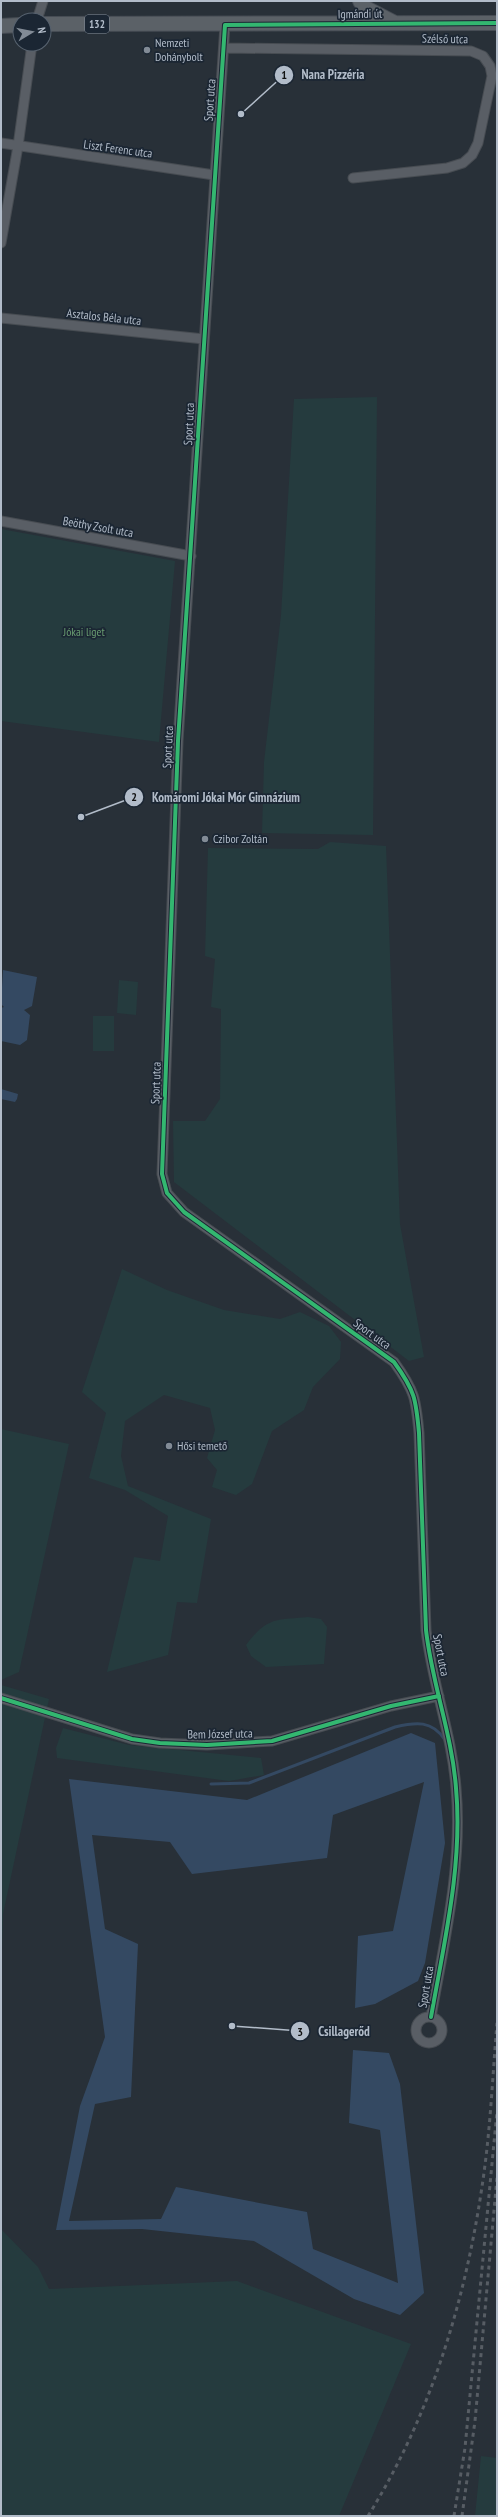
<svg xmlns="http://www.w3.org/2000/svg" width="498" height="2517" font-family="'PT Sans Narrow',sans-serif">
<rect width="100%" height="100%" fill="#283038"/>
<path fill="#253b3e" d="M377,397l-4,438 -111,-2 2,-71 17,-147 13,-216z
M1,529l174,32 -16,181 -158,-21z
M330,842l56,4 14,378 24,133 -15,4 -235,-179 -1,-61h32l15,-22 1,-90 -10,-2 4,-48 -10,-3 3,-108 110,1z
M119,980l19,2 -2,33 -19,-2z
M93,1016h21v35h-21z
M122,1269l45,21 57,20 56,9 20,-7 29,14 12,16 -1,17 -27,28 -9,23 -32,21 -20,53 -16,11 -24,-8 5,-17 -10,-12 8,-28 -5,-22 -46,-13 -39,26 -4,35 7,30 83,33 -14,84 -20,-1 -9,53 -61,17 27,-115 26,4 8,-45 -43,-26 -36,-12 17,-65 -24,-21z
M1,1429l68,15 -50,228 -18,8z
M308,1617l13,2 6,8 -3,37 -58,3 -15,-11 -5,-11c21,-28 30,-25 62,-28z
M1,1685l48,14 -46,215 -2,70z
M63,1728l66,17 132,13 3,17 -35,6 -172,-23 -1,-10z
M1,2229l37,38 11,22 188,-8 174,63 -72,172h-338z
M481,2456l16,2v58h-22z"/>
<path fill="#344962" d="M3,970l34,7 -5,29 -8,4 6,5 -3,25 -7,5 -19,-4v-33l3,-1 -3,-3z
M1,1089l17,5 -1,5 -2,3 -14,-3z
M411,1733l24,10 10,100 -20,120 -7,18 -43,23 -20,4 3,-72 35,-5 31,-149 -91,33 -6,43 -135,16 -22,-32 -78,-7 13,94 33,15 -7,153 -36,7 -26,117 92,-2 15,-32 131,25 6,37 85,34 -18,-153 -31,-7 4,-73 36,3 11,31 24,209 -24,22 -46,-16 -100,-58 -112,-12 -86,1 24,-124 25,-69 -36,-258 178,21z"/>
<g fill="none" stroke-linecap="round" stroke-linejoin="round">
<path stroke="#344962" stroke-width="3" d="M211,1784l38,-1 146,-56c21,-5 37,-7 50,13"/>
<g stroke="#474c52" stroke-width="11">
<path id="minor" d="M37,20l6,-19
M225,25l-47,716 -16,433 5,19 17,19 210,150c21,29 22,37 25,71l7,197c6,54 26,104 30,158 7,76 -12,155 -25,229
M224,48l247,3 12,5 7,10 2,10 -14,67 -6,12 -9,8 -16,5 -94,10
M1,143l213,32
M1,243l17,-97 14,-102
M1,318l203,21
M1,521l190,35
M1,1698l131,41 28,4 47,2 65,-4 119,-35 48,-10
M416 2030a13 13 0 1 1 26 0a13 13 0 1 1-26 0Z"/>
</g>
<g stroke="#464c54" stroke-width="16">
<path id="primary" d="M360,1l4,6 31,16
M44,24l453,-1
M1,26l19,-1"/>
</g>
<use href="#minor" stroke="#595e65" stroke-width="9"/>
<use href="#primary" stroke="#5b6167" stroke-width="14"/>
<path stroke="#575d64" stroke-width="3" stroke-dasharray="4 4" stroke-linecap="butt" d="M368,2516c66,-106 101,-227 117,-351 6,-47 8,-95 12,-142
M454,2516l11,-68 32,-337
M462,2516l13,-95 22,-244"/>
<g stroke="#1b2633" stroke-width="6">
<path id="cycleway" d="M1,1698l131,41 28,4 47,2 65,-4 119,-35 48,-10
M431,2017c13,-74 32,-153 25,-229 -4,-54 -24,-104 -30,-158l-7,-197c-3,-34 -4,-42 -25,-71l-210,-150 -17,-19 -5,-19 16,-433 47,-716 272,-2"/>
</g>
<use href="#cycleway" stroke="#33b770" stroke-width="4"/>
</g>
<g fill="#828b96" stroke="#1b2633" stroke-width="1.5">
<circle cx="147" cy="50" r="4"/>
<circle cx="205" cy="839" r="4"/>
<circle cx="169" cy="1446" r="4"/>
</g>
<g text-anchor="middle" stroke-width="3.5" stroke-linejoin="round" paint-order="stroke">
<rect fill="#1b2633" stroke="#858f9c" stroke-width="1" x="85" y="15" width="24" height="18" rx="3"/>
<g font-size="11" font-weight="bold" fill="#b2bcc9">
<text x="97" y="28">132</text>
</g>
<g font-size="12" fill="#b2bcc9" stroke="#1b2633">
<text transform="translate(360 14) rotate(-1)" y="4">Igmándi út</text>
<text transform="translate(445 39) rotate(1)" y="4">Szélső utca</text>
<text transform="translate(210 100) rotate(-86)" y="4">Sport utca</text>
<text transform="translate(118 149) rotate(8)" y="4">Liszt Ferenc utca</text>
<text transform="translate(104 317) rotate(6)" y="4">Asztalos Béla utca</text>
<text transform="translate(189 424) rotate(-87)" y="4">Sport utca</text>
<text transform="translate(98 527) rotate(10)" y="4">Beöthy Zsolt utca</text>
<text transform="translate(168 747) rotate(-87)" y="4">Sport utca</text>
<text transform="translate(156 1083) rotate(-88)" y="4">Sport utca</text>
<text transform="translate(372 1334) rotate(36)" y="4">Sport utca</text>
<text transform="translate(441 1655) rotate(79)" y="4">Sport utca</text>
<text transform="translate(220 1734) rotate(-1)" y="4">Bem József utca</text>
<text transform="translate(426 1987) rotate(-80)" y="4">Sport utca</text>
</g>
<g font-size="12" fill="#b2bcc9" stroke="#1b2633" text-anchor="start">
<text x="155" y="47">Nemzeti<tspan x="155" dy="14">Dohánybolt</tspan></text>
<text x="213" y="843">Czibor Zoltán</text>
<text x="177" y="1450">Hősi temető</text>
</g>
<g font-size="12" fill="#689b70" stroke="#1b2633">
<text x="84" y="636">Jókai liget</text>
</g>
</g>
<path fill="none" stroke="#b2bcc9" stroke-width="1.5" d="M241 114L284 75M81 817L134 797M232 2026L300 2031"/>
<g fill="#b2bcc9" stroke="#1b2633" stroke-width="1.5">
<circle cx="241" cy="114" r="4"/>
<circle cx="81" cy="817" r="4"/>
<circle cx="232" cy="2026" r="4"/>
<circle cx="284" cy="75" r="10"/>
<circle cx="134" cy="797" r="10"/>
<circle cx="300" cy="2031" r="10"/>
</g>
<g font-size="12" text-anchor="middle" font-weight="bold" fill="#111">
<text x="284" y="79">1</text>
<text x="134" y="801">2</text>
<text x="300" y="2036">3</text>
</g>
<g font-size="13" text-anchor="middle" font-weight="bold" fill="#b2bcc9" stroke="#1b2633" stroke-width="3.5" stroke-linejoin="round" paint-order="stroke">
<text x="333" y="79">Nana Pizzéria</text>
<text x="226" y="802">Komáromi Jókai Mór Gimnázium</text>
<text x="344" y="2036">Csillagerőd</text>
</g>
<rect width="498" height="2517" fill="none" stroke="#b2bcc9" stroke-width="4"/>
<g transform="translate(32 32) rotate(80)"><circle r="19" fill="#1b2633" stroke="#57626f"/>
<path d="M0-3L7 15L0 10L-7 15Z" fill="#828b96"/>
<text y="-6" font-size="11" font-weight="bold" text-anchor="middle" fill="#b2bcc9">N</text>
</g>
</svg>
